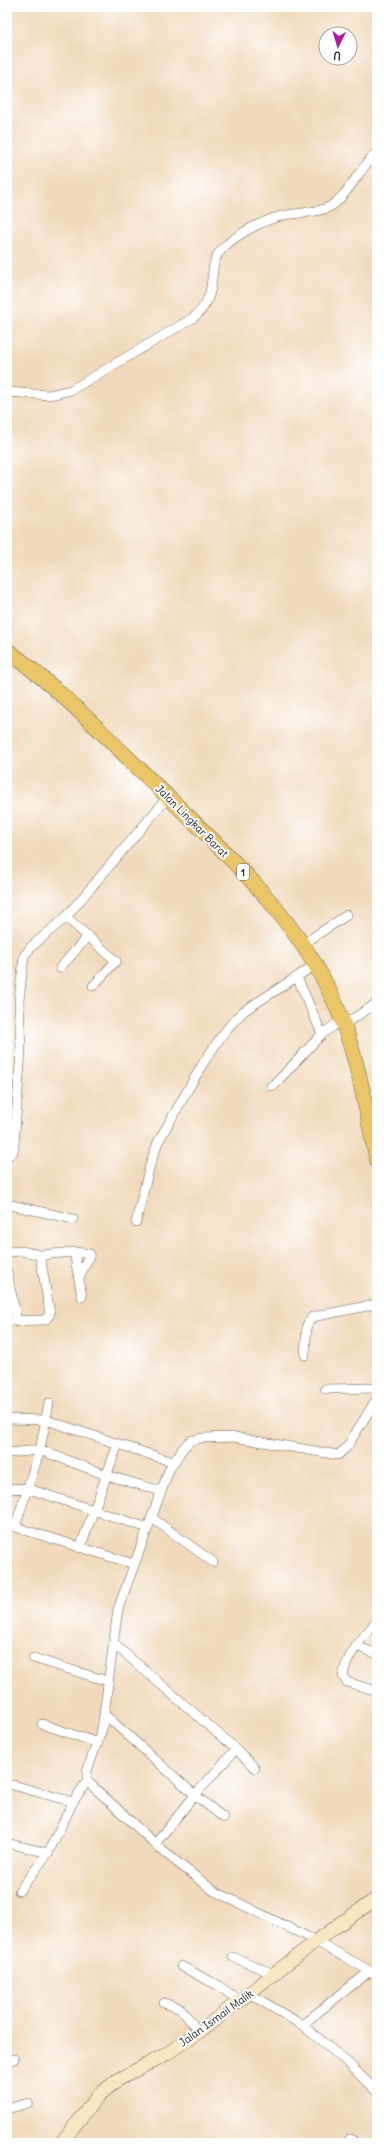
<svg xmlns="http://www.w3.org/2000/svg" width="384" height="2150" font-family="Delius,sans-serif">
<rect width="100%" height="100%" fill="#fff"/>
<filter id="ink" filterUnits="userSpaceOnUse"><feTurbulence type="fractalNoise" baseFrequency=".025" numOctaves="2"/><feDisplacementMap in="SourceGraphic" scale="8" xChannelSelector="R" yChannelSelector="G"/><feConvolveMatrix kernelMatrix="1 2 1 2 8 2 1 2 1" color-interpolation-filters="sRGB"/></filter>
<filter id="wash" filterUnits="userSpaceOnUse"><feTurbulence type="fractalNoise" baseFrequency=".012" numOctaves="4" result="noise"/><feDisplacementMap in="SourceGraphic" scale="16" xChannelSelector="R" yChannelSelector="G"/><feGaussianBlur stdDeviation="0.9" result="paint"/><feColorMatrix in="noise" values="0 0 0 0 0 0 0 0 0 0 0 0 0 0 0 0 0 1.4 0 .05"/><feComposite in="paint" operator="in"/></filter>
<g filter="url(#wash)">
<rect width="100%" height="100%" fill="#f1dabb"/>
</g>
<g filter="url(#ink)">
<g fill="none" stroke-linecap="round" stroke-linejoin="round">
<g stroke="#675e54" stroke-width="10">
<path id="minor" d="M7,392l42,3 22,-5 122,-72c30,-24 10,-51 30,-70 14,-14 39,-27 58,-32 15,-4 34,-2 48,-9 16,-7 33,-42 48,-55
M66,917l50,44 -23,25
M303,944l44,-29
M60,968l28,-32
M297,977l25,57 20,-14
M343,1025l34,-22
M271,1086l3,-1 48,-51
M7,1157l6,-5 1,-7 7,-95 -2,-50 5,-44 7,-9 35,-30 102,-120
M7,1204l66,15
M136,1222l14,-57 8,-23 44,-77 18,-27 11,-14 13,-13 71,-46
M7,1252l15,-1 18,4 10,59 -5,6 -38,1
M74,1252l16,2 -11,24
M40,1255l34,-3 8,45
M7,1272l10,50
M305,1355l2,-30 5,-8 65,-13
M325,1389l52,-1
M7,1419l39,1 127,42
M7,1453l33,-3 66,25 55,16
M7,1489l19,-1 122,40
M152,1518l61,44
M7,1527h8l119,37
M15,1527l25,-77 9,-47
M80,1548l38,-104
M377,1621c-13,15 -31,34 -34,55l4,6 30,9
M114,1644l122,105 -41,46 -40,49
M356,1646l21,8
M33,1658l74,23
M104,1714l91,81 29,23
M42,1724l56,19
M236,1749l19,19
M87,1781l77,71 50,39 102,50 61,34
M13,1785l60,17
M7,1843l41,10
M19,1891l29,-38 25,-51 14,-21v-10l15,-42 16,-120 51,-139 14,-22 7,-7 11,-3 33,-1 104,18 9,-8 30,-49
M233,1957l41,17
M181,1966l38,20 21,15
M250,1994l52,31 45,37 30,30
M164,2003l17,6 18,23
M302,2025l68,-54
M7,2061l7,-2
M7,2109l21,-6
M350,2139l6,4"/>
</g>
<g stroke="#675e54" stroke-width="14">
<path id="secondary" d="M61,2143l37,-47 18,-15 50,-27 33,-22 117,-91 61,-43"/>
</g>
<g stroke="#675e54" stroke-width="16">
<path id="trunk" d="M7,650c59,44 108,96 161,147 61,59 121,114 160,191 27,53 37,115 49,172"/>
</g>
<use href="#minor" stroke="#fff" stroke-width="9"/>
<use href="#secondary" stroke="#f7e8c3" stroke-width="13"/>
<use href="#trunk" stroke="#ebc669" stroke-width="15"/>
</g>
</g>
<g text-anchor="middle" stroke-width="4" stroke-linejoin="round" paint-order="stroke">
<rect fill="#fff" stroke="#606060" stroke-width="1" x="237" y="864" width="12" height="16" rx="3"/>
<g font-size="10" font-weight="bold" fill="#1c1c1c">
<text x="243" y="876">1</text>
</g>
<g font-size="11" fill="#1c1c1c" stroke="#fff">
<text transform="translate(192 821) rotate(45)" y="4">Jalan Lingkar Barat</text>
<text transform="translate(216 2018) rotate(-36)" y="4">Jalan Ismail Malik</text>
</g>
</g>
<rect width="384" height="2150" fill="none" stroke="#fff" stroke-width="24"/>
<g transform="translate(338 46) rotate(185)"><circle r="19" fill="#ffffff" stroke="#a4a4a4"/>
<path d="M0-3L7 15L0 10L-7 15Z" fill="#b5179e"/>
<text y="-6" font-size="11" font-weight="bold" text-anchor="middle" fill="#1c1c1c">U</text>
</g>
</svg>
